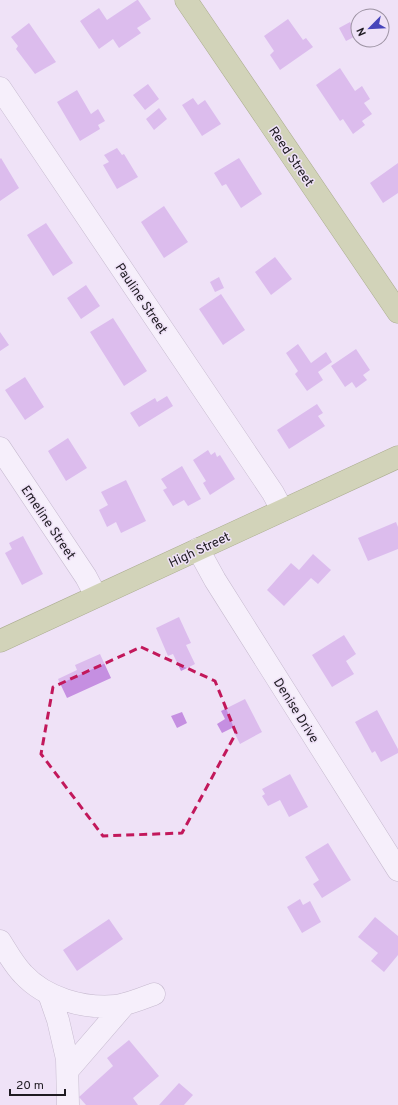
<svg xmlns="http://www.w3.org/2000/svg" width="398" height="1105" font-family="Overpass,sans-serif">
<rect width="100%" height="100%" fill="#efe2f7"/>
<path fill="#c58fe1" d="M137,0h1l13,19 -14,9 4,5 -22,15 -6,-9 -14,10 -19,-28 19,-13 8,12z
M288,19l15,21 3,-2 7,9 -33,23 -10,-15 4,-4 -10,-15z
M350,22l8,13 -12,6 -7,-13z
M29,23l27,39 -21,12 -19,-25 2,-3 -7,-9z
M340,68l15,23 7,-5 8,13 -6,4 8,11 -10,7 3,4 -12,9 -10,-15 -3,2 -24,-36z
M148,84l11,15 -14,11 -12,-15z
M77,90l14,24 7,-5 7,12 -7,4 2,4 -20,12 -23,-39z
M193,98l5,7 7,-5 16,24 -19,12 -20,-31z
M159,108l8,11 -13,11 -8,-11z
M117,148l5,7 2,-1 14,23 -21,12 -14,-24 6,-3 -5,-7z
M1,158l18,30 -19,13v-42z
M239,158l23,36 -21,14 -15,-24 -4,2 -8,-13z
M398,163v30l-15,10 -13,-20z
M164,206l24,36 -24,16 -23,-36z
M46,223l27,40 -20,13 -26,-41z
M275,257l17,22 -21,16 -16,-23z
M219,277l5,11 -9,4 -5,-10z
M86,285l14,21 -19,13 -14,-21z
M221,294l24,36 -22,15 -24,-36z
M113,318l34,53 -23,15 -34,-54z
M0,332l9,13 -9,6z
M298,344l13,19 15,-11 6,10 -14,10 5,8 -16,11 -12,-17 3,-3 -12,-18z
M356,349l14,21 -7,5 4,5 -11,8 -4,-6 -7,5 -14,-21z
M25,377l19,30 -19,13 -20,-30z
M167,396l6,10 -34,21 -9,-14 25,-15 2,4z
M317,404l6,9 -5,3 7,10 -36,23 -12,-19z
M68,438l19,30 -21,13 -18,-30z
M208,450l3,5 4,-3 2,5 3,-2 15,24 -25,16 -7,-12 3,-2 -13,-21z
M182,466l19,33 -13,7 -4,-6 -11,6 -10,-16 4,-2 -6,-9z
M126,480l20,41 -25,12 -5,-11 -9,5 -8,-17 9,-5 -7,-13z
M396,522l2,5v22l-30,12 -10,-23z
M23,536l20,38 -21,11 -17,-32 7,-4 -3,-6z
M313,554l18,16 -13,14 -7,-6 -27,28 -17,-16 24,-27 8,7z
M179,617l12,26 -5,2 9,19 -14,7 -8,-17 -5,2 -12,-28z
M344,635l12,19 -10,7 8,13 -22,13 -20,-32z
M100,654l11,24 -44,20 -9,-19 19,-9 -2,-5z
M245,699l17,33 -22,12 -8,-16 -10,5 -5,-9 8,-5 -4,-8z
M377,710l21,39v4l-17,9 -6,-11 -3,2 -17,-31z
M182,712l5,11 -10,5 -6,-12z
M290,774l18,33 -19,10 -9,-17 -12,6 -6,-10 3,-2 -3,-5z
M328,843l23,37 -29,18 -9,-14 6,-4 -14,-23z
M300,899l3,6 7,-4 11,21 -19,11 -15,-26z
M375,917l23,19v19l-14,17 -13,-11 7,-8 -20,-16z
M109,919l14,20 -46,32 -14,-21z
M129,1040l30,36 -26,22 5,7h-52l-7,-8 34,-31 -6,-8z
M179,1083l14,12 -9,10h-25z"/>
<g fill="none" stroke-linecap="round" stroke-linejoin="round">
<g stroke="#978b9e" stroke-width="23">
<path id="minor" d="M0,88l273,405 9,17
M0,448l86,129 10,19
M198,549l17,31 183,290
M0,941c7,11 14,24 23,33 22,24 60,35 93,32 13,-2 25,-7 38,-12
M49,994l9,26 9,39 1,46
M68,1070l57,-66"/>
</g>
<g stroke="#5b6e14" stroke-width="23">
<path id="major" d="M186,0l212,312
M0,641l398,-184"/>
</g>
<use href="#minor" stroke="#fff" stroke-width="22"/>
<use href="#major" stroke="#b0c26e" stroke-width="22"/>
</g>
<path d="M0 0H398V1105H0ZM141,647l74,34 21,52 -54,100 -79,3 -62,-82 12,-67z" fill="#efe2f7" fill-opacity=".55" fill-rule="evenodd"/>
<path fill="none" stroke="#c2185b" stroke-width="3" stroke-dasharray="8 5" stroke-linejoin="round" d="M141,647l74,34 21,52 -54,100 -79,3 -62,-82 12,-67z"/>
<g text-anchor="middle" stroke-width="3" stroke-linejoin="round" paint-order="stroke">
<g font-size="13" fill="#1f1b22" stroke="#efe2f7">
<text transform="translate(292 156) rotate(56)" y="5">Reed Street</text>
<text transform="translate(142 298) rotate(56)" y="5">Pauline Street</text>
<text transform="translate(49 522) rotate(56)" y="5">Emeline Street</text>
<text transform="translate(199 549) rotate(-25)" y="5">High Street</text>
<text transform="translate(297 710) rotate(58)" y="5">Denise Drive</text>
</g>
</g>
<g transform="translate(370 28) rotate(246)"><circle r="19" fill="#efe2f7" stroke="#9c92a2"/>
<path d="M0-3L7 15L0 10L-7 15Z" fill="#4744ba"/>
<text y="-6" font-size="11" font-weight="bold" text-anchor="middle" fill="#1f1b22">N</text>
</g>
<path d="M10 1089v6h55v-6" fill="none" stroke="#1f1b22" stroke-width="2"/>
<text x="16" y="1089" font-size="12" fill="#1f1b22" stroke="#efe2f7" stroke-width="3" paint-order="stroke">20 m</text>
</svg>
